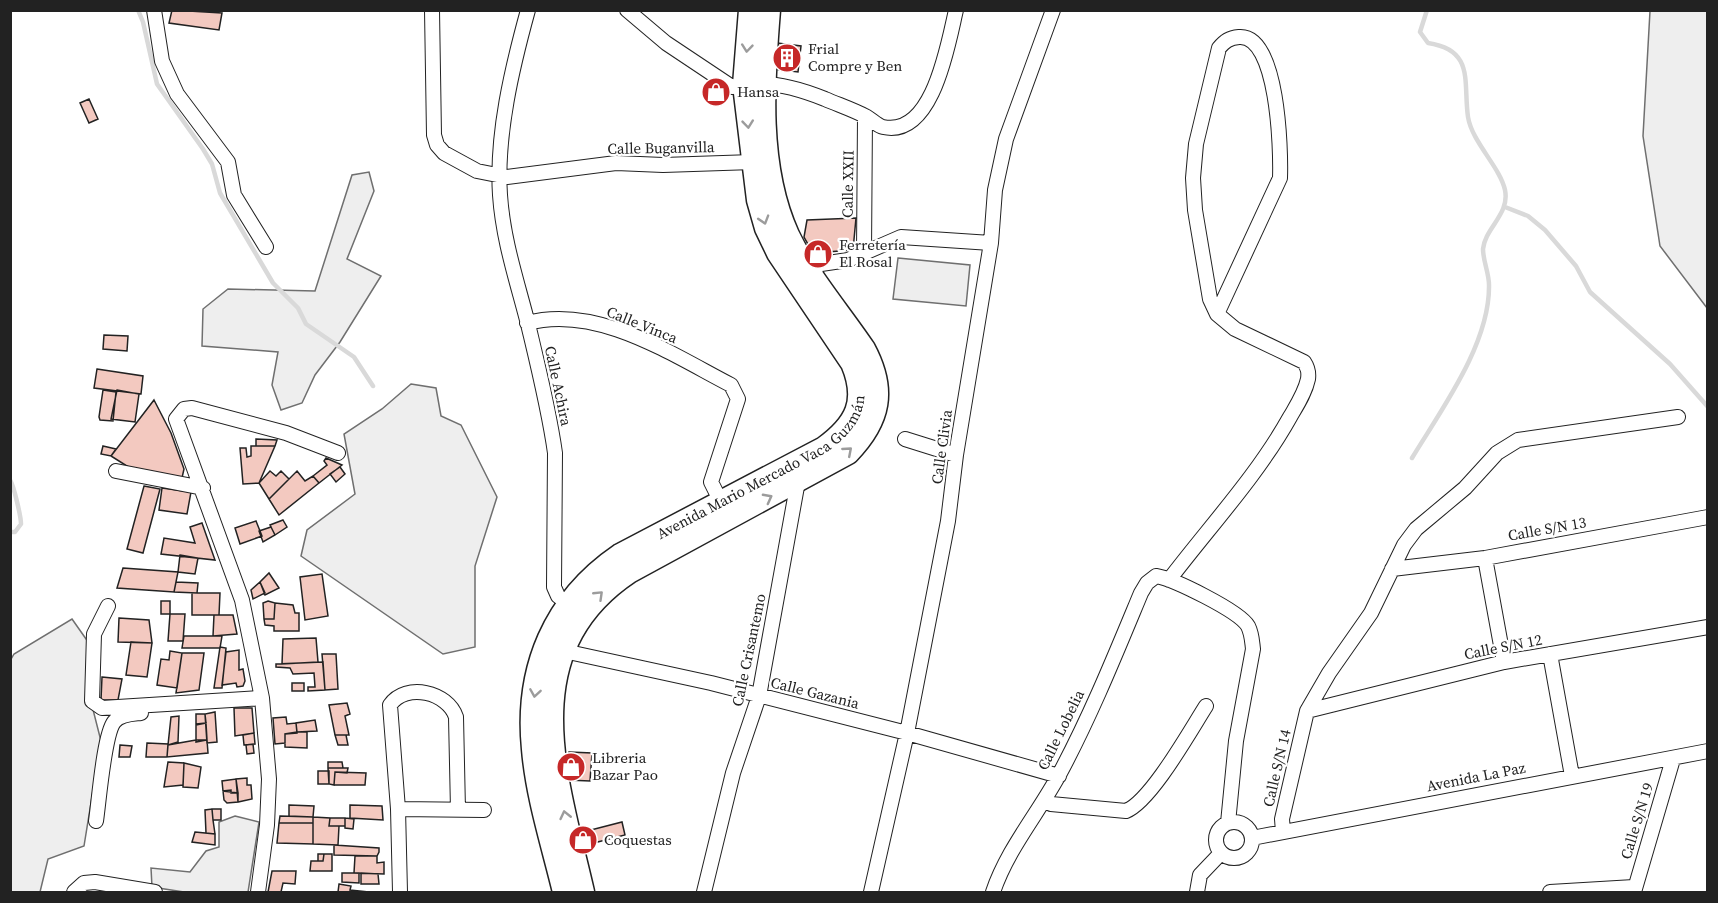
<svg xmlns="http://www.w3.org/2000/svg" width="1718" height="903" font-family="'Source Serif 4',serif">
<rect width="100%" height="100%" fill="#fff"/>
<path fill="#eee" stroke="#6f6f6f" stroke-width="1.5" d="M1650,11h57v297l-47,-62 -17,-110z
M369,172l5,19 -27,68 34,17 -41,66 -25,33 -13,28 -21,7 -9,-25 6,-33 -76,-6 1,-37 25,-20 87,2 37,-116z
M898,258l72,7 -4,41 -73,-7z
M411,384l25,4 5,28 20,9 36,72 -22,69v81l-32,7 -142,-98 6,-26 48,-36 -11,-60 38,-25z
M72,619l19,27 -3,44 13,51 -17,105 -36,13 -8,33h-29l-1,-231 4,-7z
M235,816l24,6 -11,70h-64l-32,-5 -1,-19 39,4 16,-21 13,-4v-25z"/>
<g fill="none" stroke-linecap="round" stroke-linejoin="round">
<path stroke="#d9d9d9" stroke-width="4.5" d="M138,10l5,12 14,62 46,65 9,15 8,29 53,90 25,25 8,16 48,33 19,29
M1505,207l23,9 17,14 31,36 14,26 80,72 38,43
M1412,458c29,-48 78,-114 77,-173 0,-12 -6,-24 -6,-36 2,-21 27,-35 22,-59 -5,-23 -33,-48 -37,-73 -5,-35 7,-67 -40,-74l-8,-11 7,-22
M10,480c4,6 11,37 11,44l-6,8h-5"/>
</g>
<path fill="#f3c9c0" stroke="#222" stroke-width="1.5" d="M172,10l50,3 -3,17 -50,-7z
M777,43l24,3 -3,26 -24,-3z
M89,99l9,20 -9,4 -9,-20z
M856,218l-3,32 -40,3 -9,-16 3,-17z
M104,335l24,1 -1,15 -24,-2z
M97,369l46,7 -2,18 -47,-6z
M103,390l13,2 -3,29 -13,-1 -1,-3z
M117,390l22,4 -4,28 -24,-3z
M154,400l17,33 13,36 -2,9 -52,-10 -19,-12z
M256,439l21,1 -2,6h-19z
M103,446l13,3 -5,7 -10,-2z
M251,446h24l-16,37 -16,1 -3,-36h6l1,9 4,-1z
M326,458l16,7 -23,18 -6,-7 14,-11 -3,-4z
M340,467l5,7 -9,8 -6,-8z
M270,471l6,5 5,-5 8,8 -20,20 -10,-16z
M297,471l8,10 8,-5 6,7 -40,32 -10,-16z
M144,486l16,3 -17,64 -16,-4z
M162,488l29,4 -4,22 -28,-4z
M283,520l4,7 -12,8 -5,-10z
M256,521l6,15 -22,8 -5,-16z
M202,523l13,37 -54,-6 3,-16 31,5 -5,-16z
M271,527l4,8 -12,7 -4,-11z
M180,555l18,3 -3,16 -17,-2z
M123,568l55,4 -4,20 -57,-4z
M269,573l10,15 -14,7 -5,-13z
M322,574l6,42 -23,4 -5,-43z
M176,582l22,1 -1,10 -23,-1z
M260,582l5,11 -12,6 -2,-9z
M192,593h28l-1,22h-27z
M161,601h9v13h-9z
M268,601l7,2 -1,16h-10l-1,-16z
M275,603l18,2 2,8h4v18h-25v-5l-9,-1 -1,-6h10z
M170,614h15l-2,27h-15z
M214,615h19l4,19 -24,2z
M119,618l30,2 3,23 -34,-1z
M184,636h38l-2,12h-38z
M316,638l2,24 -36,2 1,-25z
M131,642l21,1 -5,34 -21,-2z
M220,647l6,1 -4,40h-8z
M239,650v20l4,-1 2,12 -2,5 -6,1 -1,-4 -14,2 4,-33z
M170,651l12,2 -5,35 -20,-3 4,-26 8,1z
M182,653h22l-5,37 -23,3z
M322,654h14l2,35 -13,1z
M323,662l2,28 -17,1v-4h7l-1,-14 -21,1 -3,-6 -14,-1v-3z
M102,677l20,2 -4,21h-17z
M292,683h12v8h-12z
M347,703l3,11 -5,2 4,19h-14l-6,-30z
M234,708h18l2,25 -19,3z
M215,712l2,30 -10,1 -2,-29z
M196,714h9l1,9 -10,1z
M179,716l-1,26 -10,3 3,-28z
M286,717l1,7 9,-1 1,10 -12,1v9l-10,1 -2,-26z
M315,720l2,11 -20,1 -1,-9z
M206,723l1,17 -11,2v-17z
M297,732h10v16l-22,-1v-13z
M254,733l1,11 -11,1 -1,-10z
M335,735h11l2,10h-10z
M196,740h11l1,13 -41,4 1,-12z
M147,743l21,1 -1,13h-21z
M253,744l1,9 -7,1 -1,-9z
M120,745l12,1 -2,11h-11z
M569,752l23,1 -2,28 -23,-1z
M168,762l16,1 -1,22 -19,2z
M328,762h14l1,6h-15z
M184,763l17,4 -3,21 -15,-1z
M328,768h20l-1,5 -12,-1 -1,13 -5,-1z
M318,771h11v13h-11z
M335,772l31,1 -1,12h-31z
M247,778v7h4l1,14 -14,3 -2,-23z
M236,779l2,14 -15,-2 -1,-10z
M231,790v3h7v9l-11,1 -3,-3 -1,-9z
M289,805l25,1 -1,11 -24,-1z
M350,805l32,1 1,14 -33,-2z
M212,809l1,11 2,14 -9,-1 -1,-23z
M212,809h9v11h-8z
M280,816l33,1v6h-34z
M313,817l17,1 -1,8h10l-1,19 -25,-1z
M330,818h15v8h-16z
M345,818l9,1 -1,10 -8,-1z
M622,822l3,13 -43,11 -3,-13z
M279,823h34v21l-36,-1z
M195,832l20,2v11l-23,-3z
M334,845l45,3v4l-2,4 -43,-1z
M318,854h6l-1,7h-5z
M324,854h8v17h-22l1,-10h12z
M355,856h22v7l7,-1v12l-30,-1z
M272,871h24l-1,13 -12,-1 -2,9h-13z
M342,873h17v10l-17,-1z
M361,873l17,1 1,10h-18z
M339,884l12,2 -1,4 19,2h-31z"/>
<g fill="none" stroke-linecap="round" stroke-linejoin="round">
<g stroke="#222" stroke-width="16">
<path id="minor" d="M154,10l8,51 15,33 51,68 6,33 32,52
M432,10l2,125 3,10 7,8 33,18 30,6 109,-14 47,2 90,-3
M528,10c-16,58 -32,125 -28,185 3,45 17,86 28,129 10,42 21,86 27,129l-1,134 4,9 9,7
M627,10l39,33 66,44 12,-2
M763,84c21,0 42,7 62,15 14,6 29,11 42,18 5,3 11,9 16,10 50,11 65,-83 73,-117
M864,252l1,-136
M810,271l11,-7 27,-4 53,-23 90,6
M527,323c70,-19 144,31 204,62l7,14 -27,83 10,20
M905,439l51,16
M116,471l87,17
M1485,558l19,104
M1392,569l93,-11 223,-41
M1169,580c41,-54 88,-104 121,-163 7,-12 15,-24 18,-38 1,-7 0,-11 -4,-17l-69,-33 -18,-15 -7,-15 -15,-89 -2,-32 3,-34 23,-96c6,-7 10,-10 20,-11 39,-3 42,112 41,141l-63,136
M108,606l-14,28 -2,67 10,7 160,-10
M567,643l6,10 138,30 196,50 152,43
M1550,654l22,122
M1307,711l197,-49 204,-35
M1044,800l7,4 75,7c25,-10 64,-80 80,-105
M398,809l86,1
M96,821c3,-20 8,-86 18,-99 6,-8 18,-8 27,-9
M1216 840a18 18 0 1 1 36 0a18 18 0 1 1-36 0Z
M1283,832l-1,-13 25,-108 22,-38 42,-60 33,-68 12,-16 49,-41 32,-35 21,-13 160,-23
M1252,838l456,-87
M74,892l10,-9 11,-1 60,10
M258,892l9,-67 2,-46 -7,-81 -20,-98 -66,-181 8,-10 8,-1 94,25 52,20
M400,892l-2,-83 -8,-104c16,-23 58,-13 66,12l2,93
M704,892l29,-119 26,-77 39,-215
M871,892l36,-159 41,-212 8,-66 35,-212 4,-53 11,-51 47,-129
M993,892c15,-44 45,-78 67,-119 31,-58 56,-120 81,-180l6,-10 9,-7c18,3 83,35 92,50 4,8 4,15 5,23l-17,92 -8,82
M1197,892l3,-17 21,-22
M1550,892l84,-5
M1634,892l39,-133"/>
</g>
<g stroke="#222" stroke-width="25">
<g id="primary">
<path id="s1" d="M564,892c-11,-46 -27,-95 -31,-143 -8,-80 21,-149 87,-194l204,-107c33,-24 44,-47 28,-85l-74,-110 -12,-25 -8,-28 -14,-115 6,-75"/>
<path d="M583,892c-26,-113 -72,-241 46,-320l219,-119c32,-33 38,-63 16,-104 -25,-37 -57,-74 -76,-114 -31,-68 -25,-152 -19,-225"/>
</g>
</g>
<use href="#minor" stroke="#fff" stroke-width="14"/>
<use href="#primary" stroke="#fff" stroke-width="22"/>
</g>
<defs><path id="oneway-chevron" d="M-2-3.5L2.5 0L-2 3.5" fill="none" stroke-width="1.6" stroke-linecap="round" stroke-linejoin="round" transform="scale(1.5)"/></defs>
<g stroke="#9c9c9c">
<use href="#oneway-chevron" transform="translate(747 48) rotate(96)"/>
<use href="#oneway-chevron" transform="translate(748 124) rotate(84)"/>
<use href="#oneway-chevron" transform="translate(764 220) rotate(73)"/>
<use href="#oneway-chevron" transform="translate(848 451) rotate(-41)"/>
<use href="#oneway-chevron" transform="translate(768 498) rotate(-28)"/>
<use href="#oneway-chevron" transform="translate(599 595) rotate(-44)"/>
<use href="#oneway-chevron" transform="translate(535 693) rotate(99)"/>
<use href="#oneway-chevron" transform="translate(565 815) rotate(-103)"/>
</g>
<defs>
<g id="building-disc" transform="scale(1.5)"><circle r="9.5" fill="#c62828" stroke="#fff"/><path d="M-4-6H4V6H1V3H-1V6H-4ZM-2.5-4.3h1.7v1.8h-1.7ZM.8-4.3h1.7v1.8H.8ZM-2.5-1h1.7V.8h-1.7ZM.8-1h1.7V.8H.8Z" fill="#fff"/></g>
<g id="shop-disc" transform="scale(1.5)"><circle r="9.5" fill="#c62828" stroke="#fff"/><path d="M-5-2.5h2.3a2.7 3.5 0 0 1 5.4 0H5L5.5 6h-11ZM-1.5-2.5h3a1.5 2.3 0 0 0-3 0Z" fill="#fff"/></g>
</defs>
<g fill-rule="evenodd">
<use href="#building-disc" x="787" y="58"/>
<use href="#shop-disc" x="716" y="92"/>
<use href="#shop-disc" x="818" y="254"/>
<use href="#shop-disc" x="571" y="767"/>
<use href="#shop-disc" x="583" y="840"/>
</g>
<g text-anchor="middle" stroke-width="4.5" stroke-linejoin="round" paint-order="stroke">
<g font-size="15" fill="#222" stroke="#fff" text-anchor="start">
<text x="808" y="54">Frial<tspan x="808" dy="17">Compre y Ben</tspan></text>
<text x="737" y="97">Hansa</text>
<text x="839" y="250">Ferretería<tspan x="839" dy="17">El Rosal</tspan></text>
<text x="592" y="763">Libreria<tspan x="592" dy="17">Bazar Pao</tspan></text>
<text x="604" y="845">Coquestas</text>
</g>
<g font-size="15" fill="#222" stroke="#fff">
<text transform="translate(661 148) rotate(-1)" y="5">Calle Buganvilla</text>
<text transform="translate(848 184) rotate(-89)" y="5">Calle XXII</text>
<text transform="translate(642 325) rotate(22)" y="5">Calle Vinca</text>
<text transform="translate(558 386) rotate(78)" y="5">Calle Achira</text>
<text transform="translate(942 447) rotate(-82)" y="5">Calle Clivia</text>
<text dy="5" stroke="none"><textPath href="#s1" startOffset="540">Avenida Mario Mercado Vaca Guzmán</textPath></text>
<text transform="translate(1547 529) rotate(-10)" y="5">Calle S/N 13</text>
<text transform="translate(1503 647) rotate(-11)" y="5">Calle S/N 12</text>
<text transform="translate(749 650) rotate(-78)" y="5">Calle Crisantemo</text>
<text transform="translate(815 693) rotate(14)" y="5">Calle Gazania</text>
<text transform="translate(1061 730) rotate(-64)" y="5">Calle Lobelia</text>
<text transform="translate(1277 768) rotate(-77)" y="5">Calle S/N 14</text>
<text transform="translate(1476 777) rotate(-11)" y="5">Avenida La Paz</text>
<text transform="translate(1637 821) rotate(-73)" y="5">Calle S/N 19</text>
</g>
</g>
<rect width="1718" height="903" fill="none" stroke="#222222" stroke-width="24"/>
</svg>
